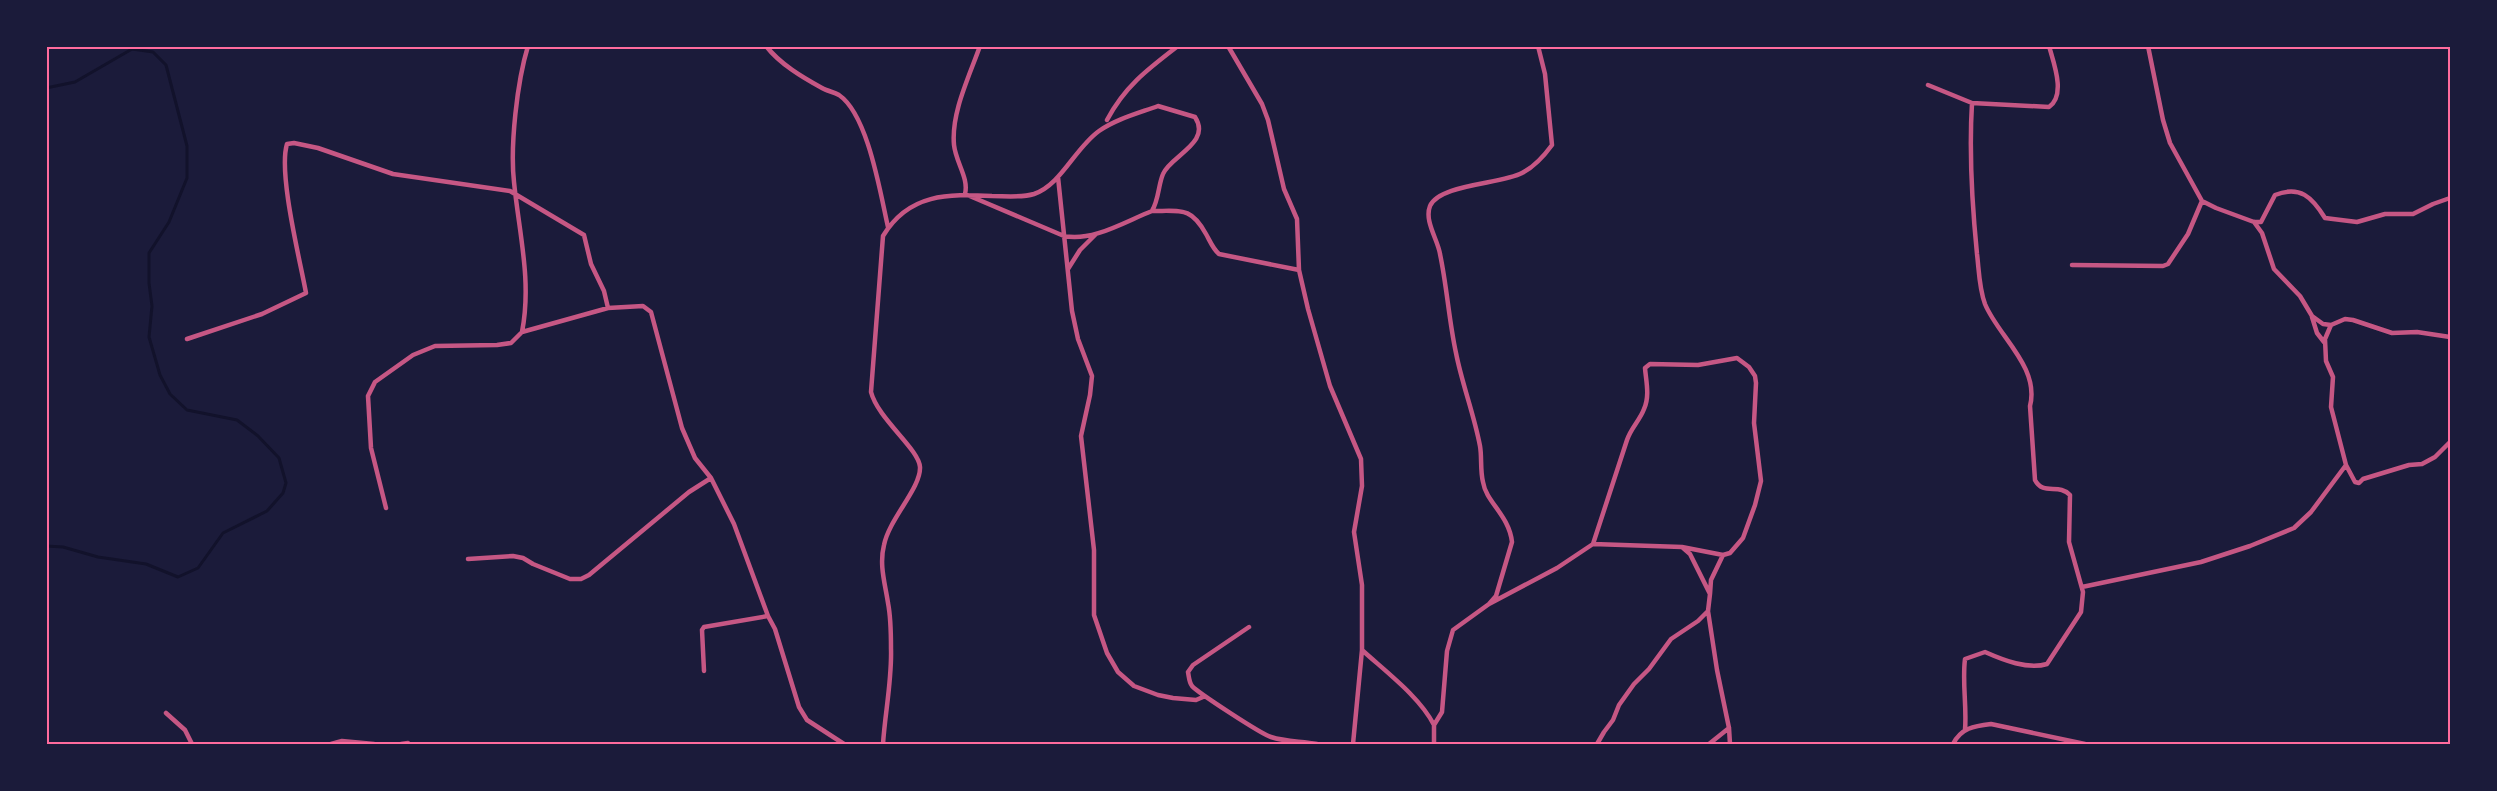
<svg xmlns="http://www.w3.org/2000/svg" width="2497" height="791" font-family="Spectral,serif">
<rect width="100%" height="100%" fill="#1b1b3a"/>
<g fill="none" stroke-linecap="round" stroke-linejoin="round">
<path stroke="#12122b" stroke-width="3" d="M46,88l29,-6 57,-33 21,3 13,13 21,81v32l-18,44 -20,31v30l3,23 -3,31 11,38 10,19 17,16 50,10 21,16 21,22 7,25 -3,10 -16,18 -44,22 -25,35 -20,9 -32,-13 -48,-7 -35,-10 -17,-1"/>
<path stroke="#c65784" stroke-width="4.5" d="M766,46c14,18 36,31 56,42 5,3 12,4 17,7 29,20 41,97 49,132
M1228,46l34,58 6,16 16,69 13,30 2,51 9,39 22,77 31,73 1,27 -8,46 8,53v65c23,21 58,47 72,75
M2148,46l15,74 7,23 32,58 14,7 38,14h7l14,-27c25,-10 37,2 50,23l32,4 28,-8h28l20,-10 17,-6
M1928,85l44,18 77,4c17,-12 5,-43 0,-61
M1107,120c18,-34 41,-51 71,-74
M1058,177l14,134 6,28 14,37 -2,19 -9,41 13,114v65l13,38 11,19 16,14 24,9 15,3 23,2 7,-3
M965,194c4,-16 -9,-31 -11,-49 -3,-32 15,-68 26,-99
M1152,211c30,0 39,-4 54,23 4,7 7,15 13,20l80,16
M2254,222l8,11 12,36 26,27 12,20 11,8 8,1
M2072,265l91,1 5,-2 20,-30 14,-33
M1068,269l12,-19 16,-16
M2312,317l5,16 7,9
M522,332c10,-51 -3,-99 -8,-150 -4,-36 3,-100 14,-136
M187,339l75,-25 44,-21c-6,-33 -28,-120 -19,-149l7,-1 24,5 75,26 117,17 74,44 7,29 13,27 4,17
M2346,465l9,17 4,1 4,-4 46,-14 13,-1 13,-7 15,-15
M386,508l-15,-60 -3,-52 7,-14 38,-27 22,-9 62,-1 14,-2 11,-11 86,-24 35,-2 8,6 31,116 13,30 16,20 23,46 34,92 7,13 24,78 8,13 37,24
M1593,544l34,-104c4,-12 13,-20 17,-31 6,-13 2,-28 1,-41l5,-4 48,1 39,-7 12,9 6,9 1,7 -2,40 7,58 -6,24 -12,33 -13,15 -7,2 -41,-8
M468,559l45,-3 10,2 10,6 37,15h11l8,-4 100,-83 22,-14
M2082,587l119,-25 49,-16 44,-18 17,-16 35,-47 -15,-58 2,-30 -7,-16 -1,-22 6,-14 14,-6 8,1 39,13 25,-1 33,5
M1710,594l1,-14 12,-25
M1489,604l7,-8 16,-54c-3,-27 -26,-40 -29,-60 -3,-12 -1,-25 -3,-36 -6,-32 -18,-62 -24,-93 -7,-32 -9,-66 -16,-99 -2,-14 -16,-33 -10,-48 9,-22 72,-22 92,-33 12,-6 22,-17 30,-28l-7,-71 -7,-28
M1249,627l-56,38 -5,7c1,5 1,10 4,14 5,6 69,48 79,51 15,5 31,4 46,7
M704,671l-2,-41 2,-3 64,-11
M166,713l19,17 7,14
M1965,730c2,-24 -3,-47 0,-71l20,-7c18,8 43,18 62,12l34,-52 2,-20 -14,-50 1,-47c-11,-12 -27,1 -35,-15l-5,-74c10,-39 -32,-70 -45,-102 -6,-16 -6,-34 -8,-50 -5,-50 -8,-102 -5,-151
M331,744l11,-3 32,3
M401,744l7,-1
M883,744c2,-31 9,-64 8,-95 0,-15 0,-31 -3,-46 -3,-20 -9,-38 -4,-58 5,-26 37,-57 36,-78 -1,-18 -42,-48 -49,-75l12,-156c26,-43 65,-42 109,-40 13,0 29,2 42,-2 27,-9 41,-46 65,-63 17,-12 40,-18 59,-25l37,11c17,26 -25,39 -32,57 -5,12 -4,25 -11,37 -26,10 -59,31 -88,25l-99,-42
M1353,744l9,-94
M1434,744v-19l8,-13 5,-61 6,-21 36,-26 68,-36 36,-24 89,3 8,7 20,40 -2,17 9,59 12,58 1,16
M1597,744l7,-12 9,-12 6,-15 15,-21 15,-15 22,-30 27,-18 10,-10
M1709,744l20,-16
M1953,744c8,-16 21,-18 38,-20l94,20"/>
</g>
<rect width="2497" height="791" fill="none" stroke="#1b1b3a" stroke-width="96"/>
<rect x="48" y="48" width="2401" height="695" fill="none" stroke="#ff6b9d" stroke-width="2"/>
</svg>
